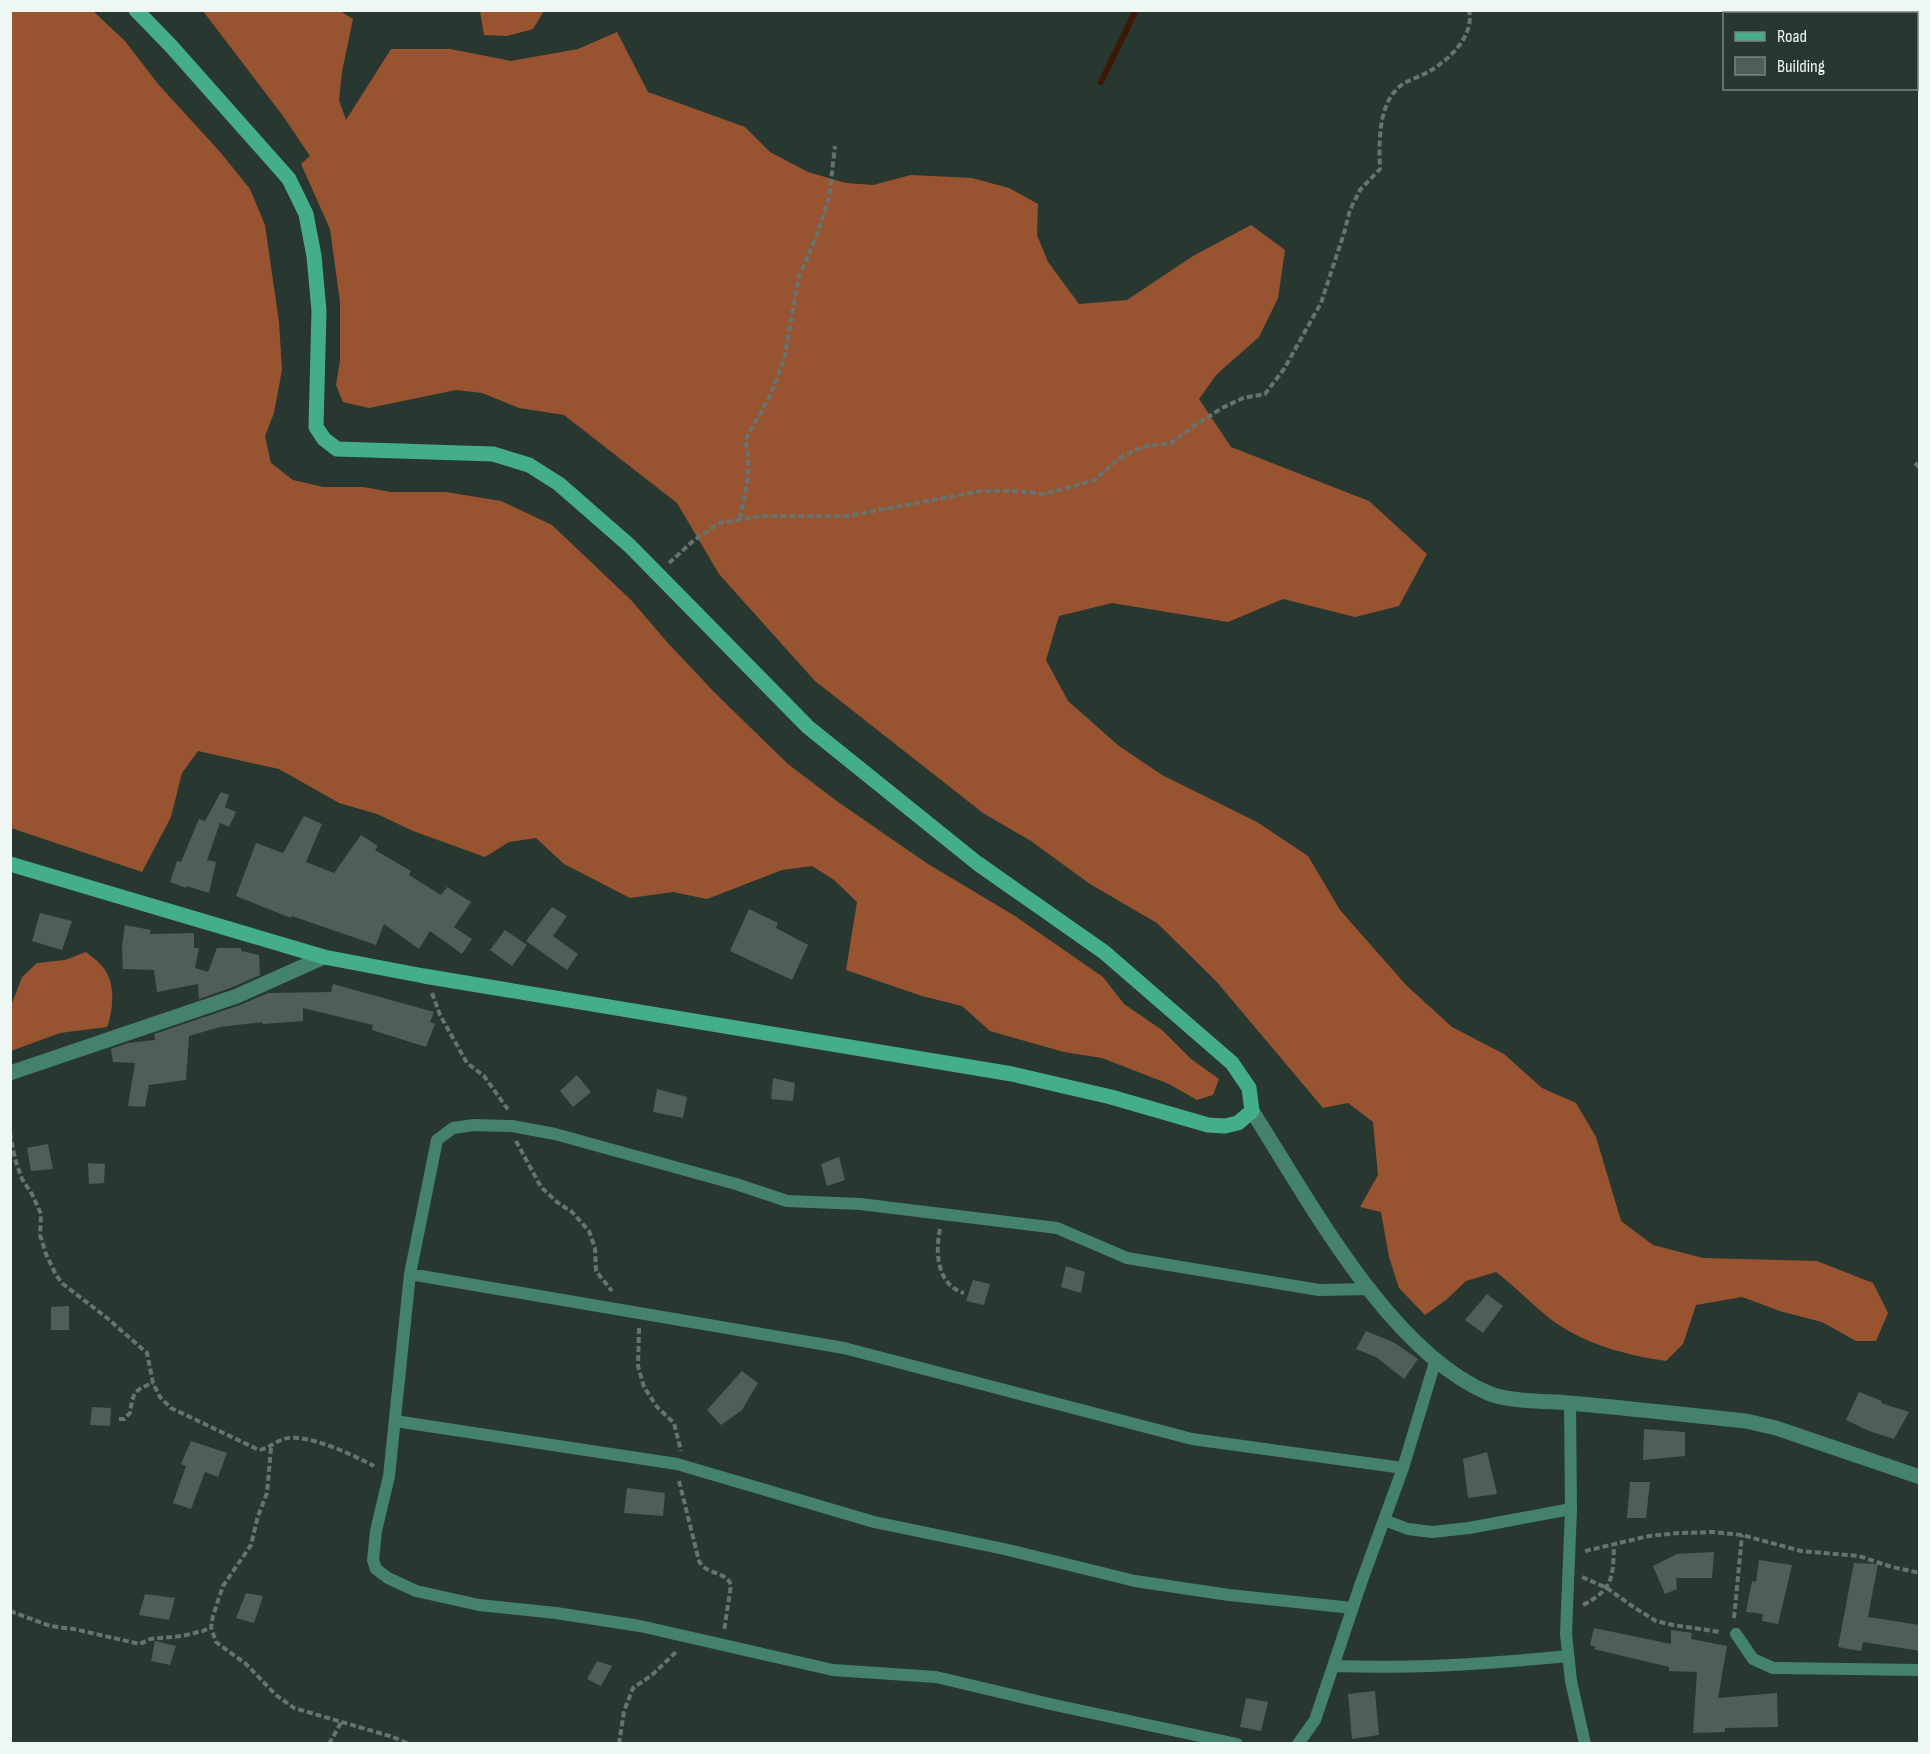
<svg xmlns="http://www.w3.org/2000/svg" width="1930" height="1754" font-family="'Sofia Sans Condensed',sans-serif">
<rect width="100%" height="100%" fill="#293731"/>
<path fill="#985430" d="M11,10l82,1 32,30 33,43 63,69 29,36 15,36 14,97 3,48 -8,43 -9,23 6,27 22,17 30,7h40l28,5h55l55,9 51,24 79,75 36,42 47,50 74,72 50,38 90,62 87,52 88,61 21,27 38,26 29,29 28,20 -6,16 -16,5 -28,-16 -67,-26 -38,-6 -74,-21 -28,-25 -40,-10 -76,-26 11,-68 -23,-22 -22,-14 -30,4 -75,29 -34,-7 -43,6 -66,-34 -28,-26 -27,4 -24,15 -72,-26 -36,-17 -38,-11 -60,-34 -81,-18 -16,22 -11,44 -29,55 -131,-44z
M340,11l13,8 -11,53 -3,28 7,20 45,-71h59l61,12 67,-12 39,-17 31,60 97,35 25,25 38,20 38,11 27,2 38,-10 61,3 37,10 29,16 -1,31 11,27 31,42 48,-4 66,-44 58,-31 34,25 -7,48 -19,39 -42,37 -18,25 32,48 138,54 58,53 -28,52 -44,11 -72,-18 -55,23 -116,-19 -53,13 -13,44 22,41 51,45 43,29 95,47 51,34 32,54 66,75 46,42 52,27 38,34 34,15 20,34 25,84 32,24 50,13 114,3 56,22 15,30 -12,28h-20l-34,-19 -39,-10 -41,-15 -46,8 -13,39 -17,17c-41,-6 -83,-17 -117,-43 -18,-15 -35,-32 -53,-46l-30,9 -20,19 -21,15 -26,-27 -10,-31 -8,-45 -21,-5 18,-32 -5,-53 -25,-19 -25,5 -107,-127 -59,-58 -67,-39 -59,-43 -48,-28 -168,-132 -96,-107 -42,-71 -113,-88 -45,-7 -37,-15 -26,-3 -87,18 -26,-6 -7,-17 4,-24v-59l-10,-73 -29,-65 9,-8 -27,-40 -80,-105z
M480,11h64l-11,18 -26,7 -23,-1z
M86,952c5,4 11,8 15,13 15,15 13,43 6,62l-47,6 -49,18v-45l11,-29 15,-14 28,-3z"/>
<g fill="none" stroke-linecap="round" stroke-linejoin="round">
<path stroke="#3c1906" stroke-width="6" d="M1101,82l35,-72"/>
</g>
<path fill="#4f5e58" d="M221,792l8,3 -4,12 11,5 -7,15 -9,-4 -13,37 9,2 -7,31 -23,-7v2l-16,-6 7,-21 4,1 18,-43 6,2z
M304,816l18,8 -16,38 28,11 27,-38 17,11 -3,4 36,21 -2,4 32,20 6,-8 24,15 -17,25 18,12 -10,15 -32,-23 -11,18 -35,-25 -8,21 -84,-29 -1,2 -55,-22 20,-53 27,10z
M552,907l15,9 -14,20 25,18 -11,16 -41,-29z
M749,909l29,14 -2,5 32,17 -16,35 -62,-29z
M40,913l32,8 -10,29 -30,-9z
M125,925l26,5 -1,4 44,-1v15h5l-4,20 13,4 9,-24h24v3l18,4 1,20 -27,12 -34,12 -1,-15 -41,8 -3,-22 -31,-1 -1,-23z
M505,930l22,15 -15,21 -22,-16z
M333,984l101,28 -4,10 5,2 -9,23 -54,-17 1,-5 -70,-17v13l-40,3 -1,-2 -42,5 -31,9 -3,44 -37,5 -4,22 -17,-1 7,-43 -22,-1 -2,-13 17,-6 27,-3 -1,-6 86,-29 28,-12 63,-1z
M577,1075l14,17 -18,15 -13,-16z
M773,1078l22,5 -2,18 -22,-2z
M657,1089l30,8 -4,21 -30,-6z
M48,1144l5,25 -22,2 -4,-23z
M839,1157l6,23 -18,6 -6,-22z
M88,1163l17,1 -1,19 -15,1z
M1066,1266l19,6 -4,21 -20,-6z
M973,1280l17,4 -6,21 -18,-4z
M1487,1294l16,12 -20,27 -18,-13z
M69,1306v24h-18v-23z
M1366,1331l29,12 23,16 -14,20 -28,-22 -20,-8z
M742,1371l16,12 -16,27 -21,15 -14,-15z
M1859,1392l23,9 -1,2 28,9 -15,27 -25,-8 -23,-11z
M92,1407l19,1 -1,18 -20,-1z
M1644,1429l41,3v24l-42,4z
M191,1441l36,12 -9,24 -13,-5 -14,37 -18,-6 13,-37 -5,-2z
M1487,1452l10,42 -29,4 -5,-39z
M1630,1482h20l-4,36h-19z
M627,1488l38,5 -2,23 -39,-3z
M1714,1552l-2,26h-36l1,11 -12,5 -12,-28 24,-12z
M1759,1560l33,5 -14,59 -16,-3 1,-7 -17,-2 6,-31 4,1z
M1854,1563l24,1 -10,53 52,8v26l-57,-9 -2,9 -23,-4z
M246,1593l17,3 -9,27 -18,-5z
M145,1594l30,4 -6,22 -30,-5z
M1594,1628l77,16v-14l21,3 -1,6 36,7 -9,52 59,-5 1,34 -53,1v4l-32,1 4,-61 -28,-1v-4l-75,-18 2,-2 -6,-2z
M155,1641l21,5 -6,19 -19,-4z
M597,1661l15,5 -11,20 -14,-7z
M1375,1691l4,44 -27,4 -4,-45z
M1246,1698l22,4 -7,29 -21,-4z"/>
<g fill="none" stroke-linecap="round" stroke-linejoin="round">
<path stroke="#67746e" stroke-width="4" stroke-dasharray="6 3" stroke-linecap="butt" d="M1915,463l5,5
M740,519c5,-28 13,-51 5,-79l25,-44 14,-36 15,-83 17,-40 13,-39 6,-52
M669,563l23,-21 27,-19 44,-7h84l134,-25h36l26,3 24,-6 27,-8 26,-22 22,-11 29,-4 23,-17 28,-18 21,-10 22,-4 19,-25 37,-66 23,-70 6,-23 10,-20 20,-21c-1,-24 -2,-60 16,-79 9,-10 22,-12 32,-18 21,-12 47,-36 41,-62
M432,993l8,22 27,48 17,13 25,35
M10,1133l5,26 7,20 10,15 9,20 -1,21 6,19 10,21 7,9 44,34 40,35 6,30 7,14 11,11 88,42c11,-2 17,-9 25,-11 22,-7 71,17 90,27
M516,1141l25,46 16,15 15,10 17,19 6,17 1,23 16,20
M940,1229c-5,24 -3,56 24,64
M639,1328l-1,38 6,21 13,20 17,16 7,28
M119,1419h5l6,-6c3,-19 3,-23 23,-30
M271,1448l-4,45 -9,23 -7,29 -28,41 -10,30 -2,11 5,15 30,22 30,31 18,13 99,29 16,7
M679,1481l20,80c8,15 26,9 32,24l-7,46
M1585,1551l64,-15 30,-3 34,-1 29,3 59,16 58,5 33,11 28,6
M1582,1577l25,11 28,20 21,13 17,4 47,7
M1583,1605c31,-16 30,-29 31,-60
M10,1611l40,15 24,3 66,15 10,-5 32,-3 21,-5 8,-4
M1734,1618l8,-83
M329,1744l13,-23
M619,1744l5,-33 9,-23 19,-13 24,-23"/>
<path stroke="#44826c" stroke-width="12" d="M410,1274l434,74 348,91 211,29
M1570,1403l1,106 -5,125 5,47 14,63
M395,1421l282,43 197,58 130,27 131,32 94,14 123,13
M1384,1520l24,9 24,3 37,-4 102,-19
M1736,1634l17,25 20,9 147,2
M1333,1666c79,3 156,-2 235,-10
M1237,1744l-187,-40 -114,-27 -103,-7 -193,-44 -84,-13 -77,-8 -63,-14 -28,-13 -12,-9 -3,-9 3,-29 13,-55 21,-202 27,-134 16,-12 21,-3 38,1 43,8 181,50 51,17 73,3 197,24 70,30 192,32 52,-1
M1298,1744l17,-24 46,-137 42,-115 33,-109"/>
<path stroke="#44826c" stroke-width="15" d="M10,1073l227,-77 87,-39
M1252,1111c57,89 136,239 236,282 21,9 58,8 81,10 59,5 118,12 177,18l30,7 144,49"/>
<path stroke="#44ae8b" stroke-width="15" d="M10,864l314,93 100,19 588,98 99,23 97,28 17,1 13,-3 14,-12 -3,-23 -17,-25 -128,-111 -127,-89 -169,-136 -178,-181 -71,-62 -30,-19 -36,-11 -156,-5 -13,-10 -8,-12 3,-116 -5,-55 -8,-42 -17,-35 -118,-133 -35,-36"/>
</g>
<rect width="1930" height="1754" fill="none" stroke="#eff7f3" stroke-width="24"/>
<rect x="1723" y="12" width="195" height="78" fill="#293731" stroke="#78847f" stroke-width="1.5"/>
<rect x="1735" y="32" width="30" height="9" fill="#44ae8b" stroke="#78847f" stroke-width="1.5"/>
<text x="1777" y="42" font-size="18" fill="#eff7f3">Road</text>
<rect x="1735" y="57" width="30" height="18" fill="#4f5e58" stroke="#78847f" stroke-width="1.5"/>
<text x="1777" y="72" font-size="18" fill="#eff7f3">Building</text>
</svg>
